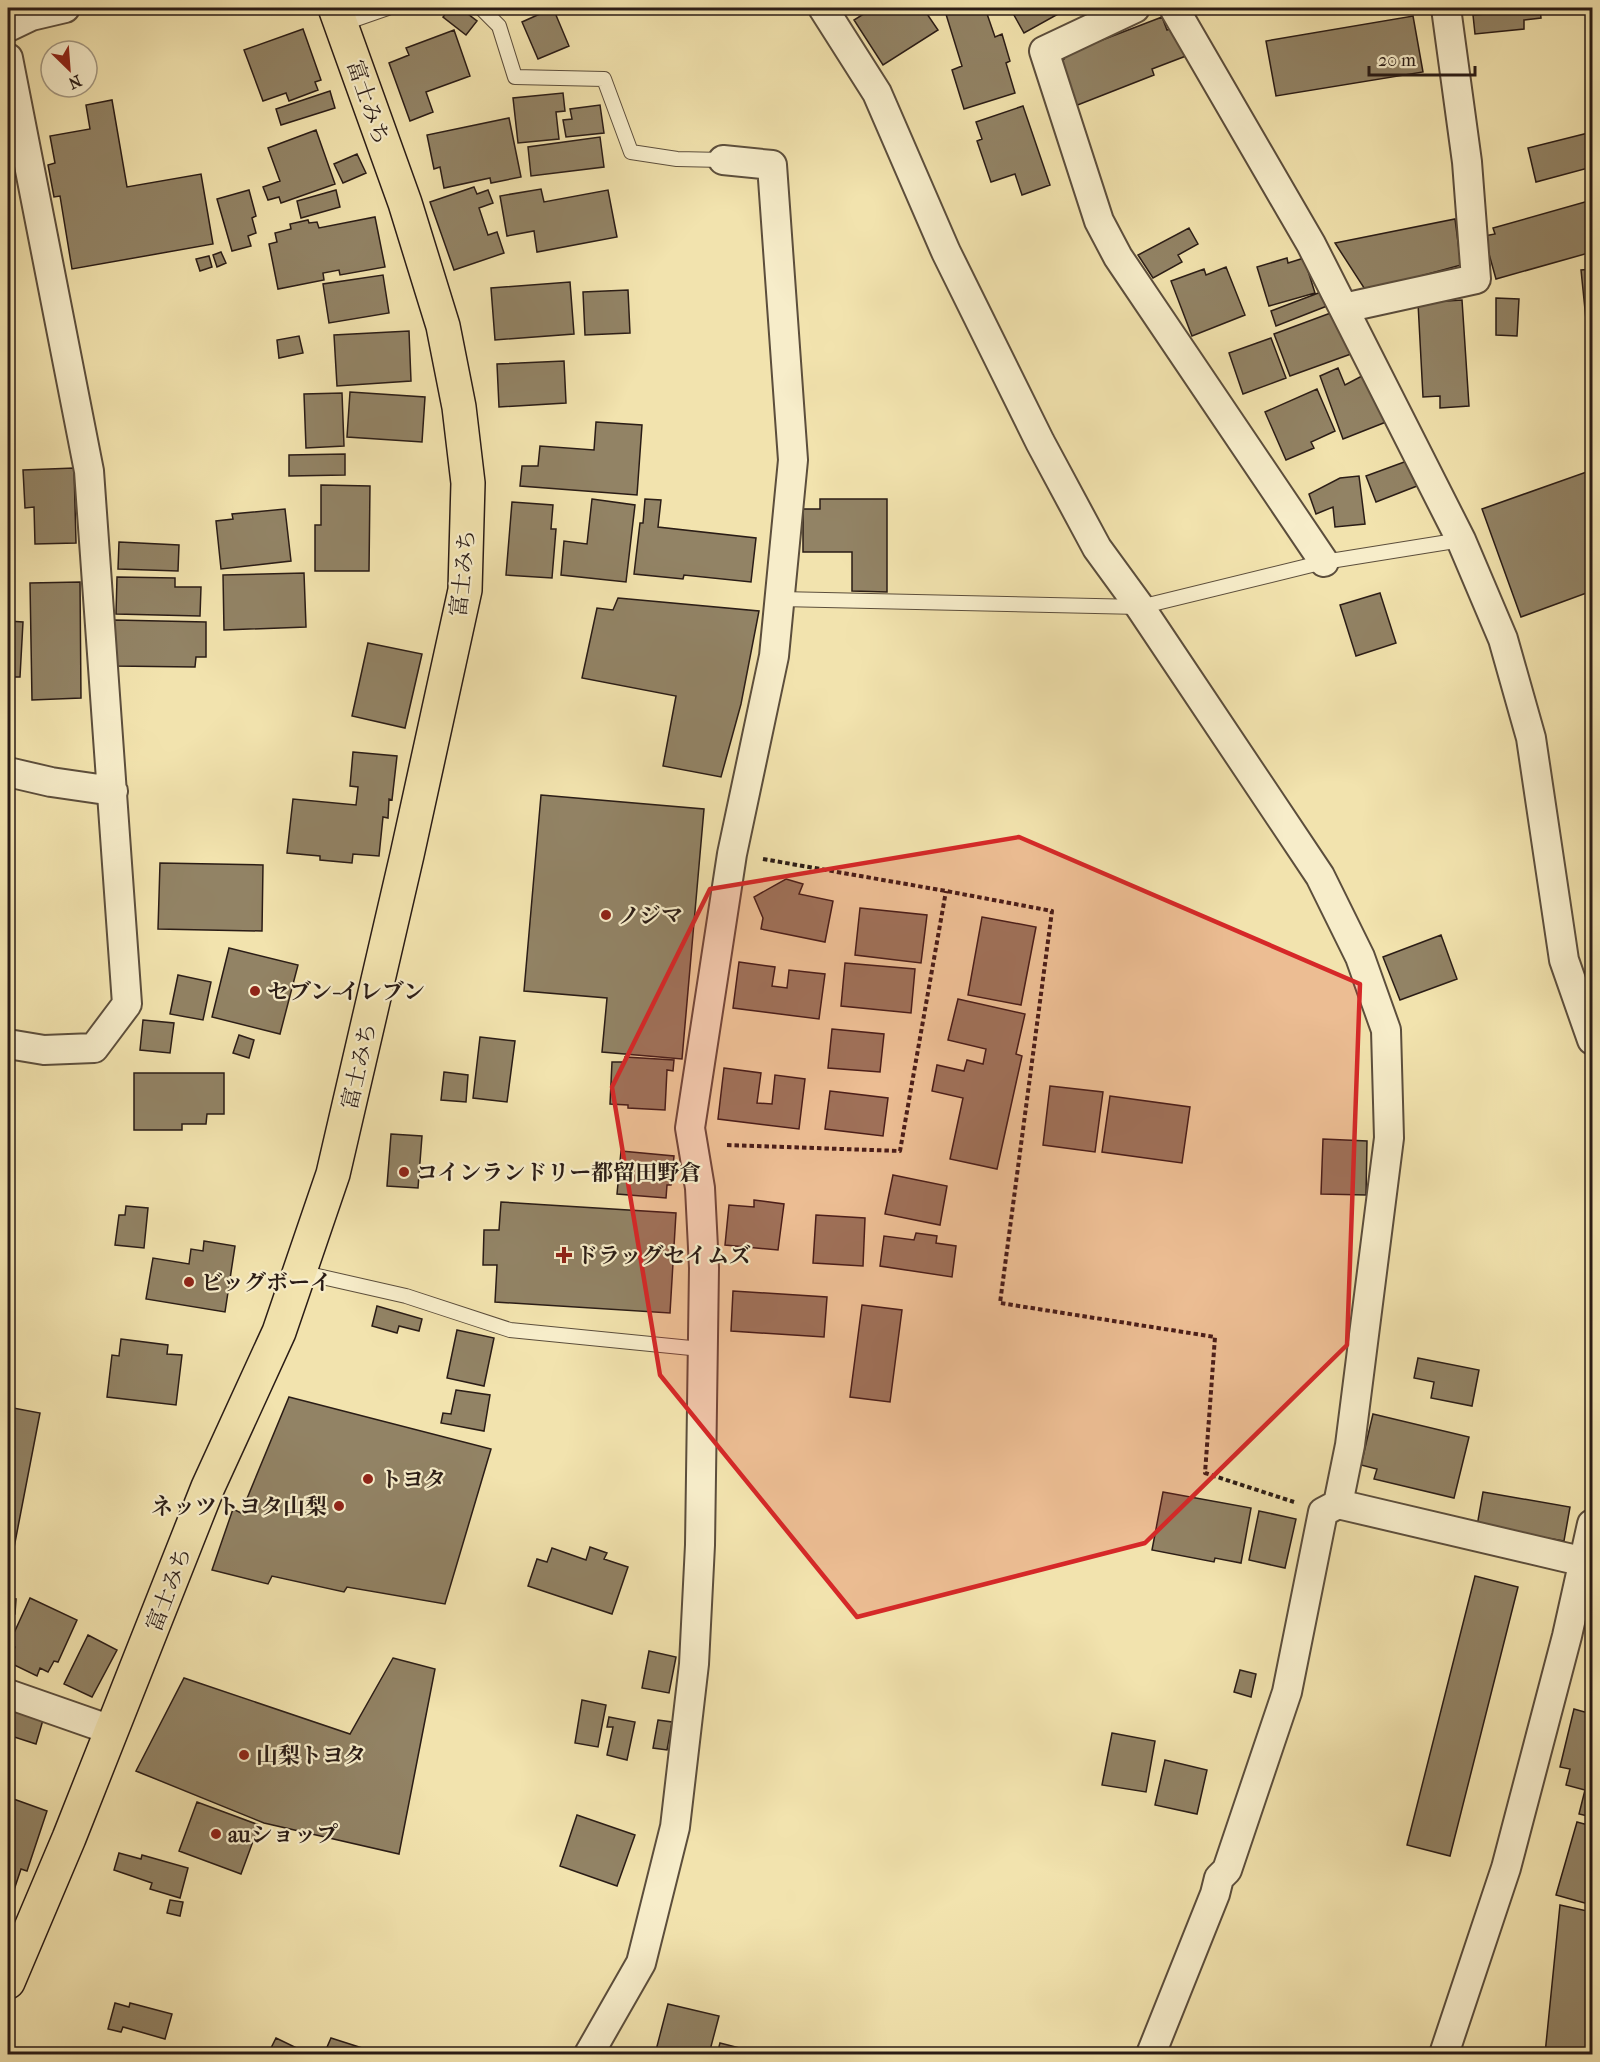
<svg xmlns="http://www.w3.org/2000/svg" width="1600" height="2062" font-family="'IM FELL French Canon','Noto Serif JP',serif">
<rect width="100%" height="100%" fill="#f2e3ae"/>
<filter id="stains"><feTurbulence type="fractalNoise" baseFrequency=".00333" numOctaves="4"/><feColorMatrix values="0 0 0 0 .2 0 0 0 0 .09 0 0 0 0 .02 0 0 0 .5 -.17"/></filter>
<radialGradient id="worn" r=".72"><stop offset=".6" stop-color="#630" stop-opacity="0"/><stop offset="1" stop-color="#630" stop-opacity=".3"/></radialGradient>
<path fill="#928365" stroke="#2a1c16" stroke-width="1.5" d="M450,8h10l17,13 -11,14 -23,-18z
M553,8l16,38 -31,13 -16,-37z
M873,8h50l15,22 -55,35 -29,-45z
M957,8h28l10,29 7,-3 8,27 -4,2 9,30 -51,16 -12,-39 10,-4 -17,-55z
M1010,8h59l-45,25z
M1485,8h55l1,10 -17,2v9l-49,5 -2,-19 12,-1z
M1413,16l10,56 -147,24 -10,-55z
M1162,17l5,13 9,-3 10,29 -34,13 2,6 -79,31 -17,-44 6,-3 -1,-4z
M303,29l18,51 -6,2 3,8 -29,11 -3,-8 -23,8 -19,-51z
M454,30l16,46 -44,16 7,20 -23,9 -21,-58 20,-8 -3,-7z
M330,91l5,17 -54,17 -5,-16z
M563,93l2,18 -9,1 3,27 -41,4 -5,-45z
M112,100l15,87 74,-13 12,70 -141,25 -12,-73 -6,1 -6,-32 7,-2 -5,-27 40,-7 -4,-24z
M600,105l4,28 -38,4 -3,-17 9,-1 -2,-10z
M1023,106l27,79 -28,10 -7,-21 -24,8 -14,-41 5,-2 -6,-17z
M509,118l12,59 -30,6 -1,-5 -46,10 -4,-21 -6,2 -7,-34z
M316,130l19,54 -54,19 -2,-6 -11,3 -5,-13 17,-6 -12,-33z
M1592,132v35l-56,15 -8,-34z
M600,137l4,30 -73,9 -3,-29z
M357,154l9,19 -23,10 -9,-19z
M474,187l3,7 11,-4 5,13 -14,5 9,27 9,-3 7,21 -50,17 -24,-68z
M541,189l3,13 64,-12 9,47 -80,15 -3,-21 -27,5 -7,-40z
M249,190l7,26 -4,2 4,15 -8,3 3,10 -19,5 -15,-52z
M336,190l4,17 -39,11 -4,-17z
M1592,200v52l-96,27 -12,-43 11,-2 -2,-6z
M375,217l10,50 -45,8 -1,-5 -16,3 1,7 -46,9 -9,-45 8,-2 -2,-9 16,-4 -1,-5 18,-4 1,3 8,-1 2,6z
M1455,219l6,46 -95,26 -31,-48z
M1189,228l9,16 -20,11 4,7 -29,16 -15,-23z
M221,252l5,11 -9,4 -4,-12z
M209,256l3,11 -12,4 -4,-12z
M1287,258l1,5 16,-5 11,35 -46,13 -12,-39z
M1226,267l19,48 -53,21 -21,-55 33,-12 2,6z
M1592,269v90h-2l-9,-89z
M383,275l6,38 -60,10 -6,-39z
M570,282l4,52 -79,6 -4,-52z
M628,290l2,43 -45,2 -2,-43z
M1321,292l6,14 -51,20 -5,-15z
M1496,298l23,1 -2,37 -21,-1z
M1462,300l7,106 -29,2v-12l-17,1 -5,-94z
M1336,311l15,43 -61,22 -16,-42z
M409,331l2,50 -74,5 -3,-51z
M299,336l4,17 -24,5 -2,-18z
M1271,338l15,40 -43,16 -14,-41z
M564,361l2,42 -67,4 -2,-43z
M1338,368l7,17 17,-9 9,8 15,38 -43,17 -23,-63z
M1317,389l18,42 -24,11 3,6 -28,12 -21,-48z
M350,392l75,5 -3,45 -75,-5z
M342,393l2,53 -38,2 -2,-54z
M596,422l46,3 -5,70 -117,-9 2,-20h16l2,-20 54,4z
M345,454v21l-56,1v-21z
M1407,461l10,25 -41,16 -10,-26z
M74,468l2,75 -41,1 -1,-37 -9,1 -2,-38z
M1592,470v121l-71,26 -39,-108z
M1359,476l6,48 -30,3 -2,-20 -17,7 -7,-20 31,-16z
M321,485l49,1 -1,85h-54v-46h6z
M592,499l43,6 -9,77 -65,-7 3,-34 23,3z
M645,499l16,1 -3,27 98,11 -5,44 -67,-7 -1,4 -49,-5 6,-51h3z
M820,499h67v93l-35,-1v-39h-49v-43h17z
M512,502l41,3 -2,24h5l-4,49 -46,-3z
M285,509l6,52 -70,8 -5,-48 17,-2 -1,-5z
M119,542l60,3 -1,26 -60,-2z
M304,573l2,54 -82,3 -1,-55z
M117,577l58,1v9h26l-1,29 -84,-2z
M80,582l1,116 -49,2 -2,-117z
M1380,593l16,50 -40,13 -16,-51z
M618,598l141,13 -18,93 -20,73 -58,-11 13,-70 -94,-18 15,-70 16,2z
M114,620l92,2v35h-10l-1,10 -81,-1z
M8,621l15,1 -3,55h-12z
M368,643l54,11 -17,74 -53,-12z
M353,752l44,4 -5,44 -3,-1 -1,19 -5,-1 -4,39 -26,-2 -1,9 -32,-3v-4l-33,-3 6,-54 63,6 2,-18 -8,-1z
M541,795l163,14 -22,250 -80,-7 5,-54 -83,-7z
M160,863l103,2 -1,66 -104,-2z
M786,879l17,5 -4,10 34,7 -8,41 -64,-13 2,-11 -9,-21z
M860,908l67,7 -6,48 -66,-8z
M982,917l54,10 -15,78 -53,-10z
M1441,935l16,44 -57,21 -17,-43z
M229,948l69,17 -18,69 -68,-17z
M739,962l36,5 -3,19 15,2 2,-18 36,4 -6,45 -86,-11z
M845,963l70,6 -4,44 -70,-7z
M178,975l33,7 -8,38 -33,-6z
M958,999l67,15 -9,40 6,2 -25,113 -47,-10 13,-61 -31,-7 5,-26 27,6 3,-11 16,4 3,-15 -38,-9z
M143,1020l31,3 -4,30 -30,-3z
M832,1029l52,5 -4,38 -52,-4z
M239,1035l15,5 -5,18 -16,-5z
M480,1037l35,4 -8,61 -34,-4z
M625,1057l49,3 -1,11 -6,-1 -2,40 -37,-2v-3l-18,-1 2,-42h13z
M724,1068l37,5 -4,30 15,1 3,-29 30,4 -6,50 -81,-10z
M444,1072l24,3 -2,27 -25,-2z
M134,1073h90v41h-17l-1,10h-24v6h-48z
M1050,1086l53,6 -8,60 -52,-7z
M830,1091l58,7 -5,38 -58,-7z
M1110,1096l80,11 -8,56 -80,-11z
M391,1134l31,2 -4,52 -31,-2z
M1323,1139l44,2 -1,54 -45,-1z
M621,1151l53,5 -3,29h-4l-1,13 -49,-4z
M893,1175l54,11 -7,39 -55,-11z
M754,1200l30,4 -6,46 -53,-5 4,-40 25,2z
M501,1202l175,11 -6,100 -175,-11 2,-37h-14l1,-35h15z
M126,1206l22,2 -4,40 -29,-3 4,-30h6z
M816,1215l49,3 -2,48 -50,-3z
M916,1233l21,3 -1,7 20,3 -4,31 -72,-11 4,-30 30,4z
M204,1241l31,5 -10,66 -79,-13 7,-41 36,6 2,-15 12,2z
M733,1291l94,6 -3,40 -93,-6z
M862,1305l40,5 -12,92 -40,-5z
M377,1306l45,13 -3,12 -20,-5 -2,7 -25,-7z
M457,1330l37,8 -10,48 -37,-8z
M121,1339l47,6 -1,9 15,1 -6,50 -69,-8 5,-42 7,1z
M1418,1358l61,12 -7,36 -41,-8 3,-16 -20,-4z
M456,1390l34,5 -6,36 -43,-8 2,-10 8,1z
M289,1397l202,52 -46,155 -98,-17 -3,5 -72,-16 -4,8 -56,-14 21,-61 8,4z
M8,1407l32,6 -28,145 -4,-1z
M1373,1414l96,23 -15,61 -80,-19 3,-10 -16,-4z
M1163,1492l88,16 -10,55 -26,-5 -1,4 -62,-12z
M1483,1492l87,15 -6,34 -87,-15z
M1259,1511l37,8 -11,49 -36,-8z
M590,1547l17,6 -3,6 24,8 -16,47 -84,-28 9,-27 10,3 5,-14 34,12z
M1475,1576l43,11 -68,269 -43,-11z
M8,1598l8,1 -1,15 -7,-1z
M30,1598l47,22 -19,42 -4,-1 -6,11 -8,-4 -3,8 -29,-14 7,-15 -6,-3z
M88,1635l29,15 -25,47 -28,-13z
M649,1651l27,6 -7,36 -27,-5z
M393,1658l42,11 -36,185 -135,-31 -128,-52 48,-93 166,56z
M1240,1670l16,4 -5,23 -17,-5z
M582,1700l24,5 -8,42 -23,-4z
M8,1709l35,11 -7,24 -28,-9z
M1574,1709l18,5v103l-13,-3 6,-24 -19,-5 4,-16 -10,-2z
M609,1717l26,5 -8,38 -20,-5 6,-28h-6z
M658,1720l14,2 -5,28 -14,-2z
M1112,1733l43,8 -9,51 -44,-7z
M1165,1760l42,10 -10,44 -42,-9z
M8,1797l39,14 -20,60 -6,-2 -13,39z
M197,1802l62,23 -18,49 -62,-23z
M577,1815l58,20 -18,51 -57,-20z
M1577,1822l15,4v79l-36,-10z
M119,1853l22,6 1,-4 46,13 -8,30 -30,-9 2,-6 -38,-13z
M170,1900l13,2 -3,14 -13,-3z
M1560,1905l32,7v142h-47z
M115,2003l14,4 1,-4 42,11 -7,25 -42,-12 -2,5 -13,-3z
M668,2004l51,12 -10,38h-54z
M276,2038l25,12 -2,4h-31z
M331,2038l50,16h-57z
M720,2043l43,11h-46z"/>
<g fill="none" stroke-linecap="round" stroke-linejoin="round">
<g stroke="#5c4e3c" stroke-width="16">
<path id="service" d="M481,8l18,18 16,51 89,2 27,73 46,7 46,1
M342,24l46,-16
M780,599l360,8 184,-45 137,-22
M300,1272l106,24 104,34 191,19"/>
</g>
<g stroke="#5c4e3c" stroke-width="32">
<path id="minor" d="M823,8l54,85 69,159 94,190 57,106 43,59 180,269 40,81 26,73 3,108 -39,307 -12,59
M1135,8l-91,43 55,170 19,36 206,305
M1174,8l137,236 150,296 42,99 28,99 33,222 28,80
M8,27l23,-11 34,-8
M8,58l81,413 38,533 -33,44 -50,2 -36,-6
M1344,308l132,-29 -9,-117 -21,-154
M8,772l43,10 62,9
M8,1694l103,36
M589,2054l52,-91 34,-136 19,-163 6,-119 4,-277 -4,-80 -10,-60 42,-274 42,-198 19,-196 -21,-295 -49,-5
M1151,2054l64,-160 4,-16 8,-8 60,-178 36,-180 15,-8 247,58
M1444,2054l62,-186 61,-232 25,-112"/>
</g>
<g stroke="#2a1c16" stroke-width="36">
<path id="trunk" d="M8,1982l61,-144 139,-351 71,-155 54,-158 74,-319 58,-265 3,-107 -9,-76 -16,-81 -38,-123 -70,-195"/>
</g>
<path stroke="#2a1c16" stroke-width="4" stroke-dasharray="4.5 3" stroke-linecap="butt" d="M763,859l183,32 106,20 -52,392 215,34 -10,136 89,29
M727,1145l173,6 46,-260"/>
<use href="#service" stroke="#f7edca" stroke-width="14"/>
<use href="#minor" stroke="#f7edca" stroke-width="28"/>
<use href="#trunk" stroke="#f2e3ae" stroke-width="33"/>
</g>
<path fill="#d62828" fill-opacity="0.2" stroke="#d62828" stroke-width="4.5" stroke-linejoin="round" d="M1019,837l341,147 -13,361 -202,198 -288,74 -197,-242 -48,-288 98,-198z"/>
<g fill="#8f2418" stroke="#f7edca" stroke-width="2">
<circle cx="606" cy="915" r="6"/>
<circle cx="255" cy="991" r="6"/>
<circle cx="404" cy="1172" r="6"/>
<path d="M561 1246h6v6h6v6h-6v6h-6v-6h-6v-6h6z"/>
<circle cx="189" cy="1282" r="6"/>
<circle cx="368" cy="1479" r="6"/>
<circle cx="339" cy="1506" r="6"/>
<circle cx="244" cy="1755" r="6"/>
<circle cx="216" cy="1834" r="6"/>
</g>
<g text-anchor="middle" stroke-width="4.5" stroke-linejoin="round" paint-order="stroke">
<g font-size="22" fill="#2a1c16" stroke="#f7edca">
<text transform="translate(369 102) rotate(71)" y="8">富士みち</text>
<text transform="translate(462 573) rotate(-84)" y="8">富士みち</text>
<text transform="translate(358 1066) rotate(-77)" y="8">富士みち</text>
<text transform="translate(168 1589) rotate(-69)" y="8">富士みち</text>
</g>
<g font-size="22" font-weight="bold" fill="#2a1c16" stroke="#f7edca" text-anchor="start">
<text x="618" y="923">ノジマ</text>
<text x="267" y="999">セブン-イレブン</text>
<text x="416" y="1180">コインランドリー都留田野倉</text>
<text x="576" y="1263">ドラッグセイムズ</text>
<text x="201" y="1290">ビッグボーイ</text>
<text x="380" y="1487">トヨタ</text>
<text x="327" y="1514" text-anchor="end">ネッツトヨタ山梨</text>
<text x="256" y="1763">山梨トヨタ</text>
<text x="228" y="1842">auショップ</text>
</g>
</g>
<rect width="1600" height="2062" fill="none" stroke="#f2e3ae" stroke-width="30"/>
<rect x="9" y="9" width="1582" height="2044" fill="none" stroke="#2a1c16" stroke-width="3"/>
<rect x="15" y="15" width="1570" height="2032" fill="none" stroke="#2a1c16" stroke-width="1.5"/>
<g transform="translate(69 69) rotate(155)"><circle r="28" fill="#f7edca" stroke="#a59982" stroke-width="1.5"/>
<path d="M0-4.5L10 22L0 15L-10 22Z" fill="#8f2418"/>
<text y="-9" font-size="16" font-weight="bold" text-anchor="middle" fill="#2a1c16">N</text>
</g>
<path d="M1369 66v9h106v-9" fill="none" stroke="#2a1c16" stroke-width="3"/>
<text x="1378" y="66" font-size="18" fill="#2a1c16" stroke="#f7edca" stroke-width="4.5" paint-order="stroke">20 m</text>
<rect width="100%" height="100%" filter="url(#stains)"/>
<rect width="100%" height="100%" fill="url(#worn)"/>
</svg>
